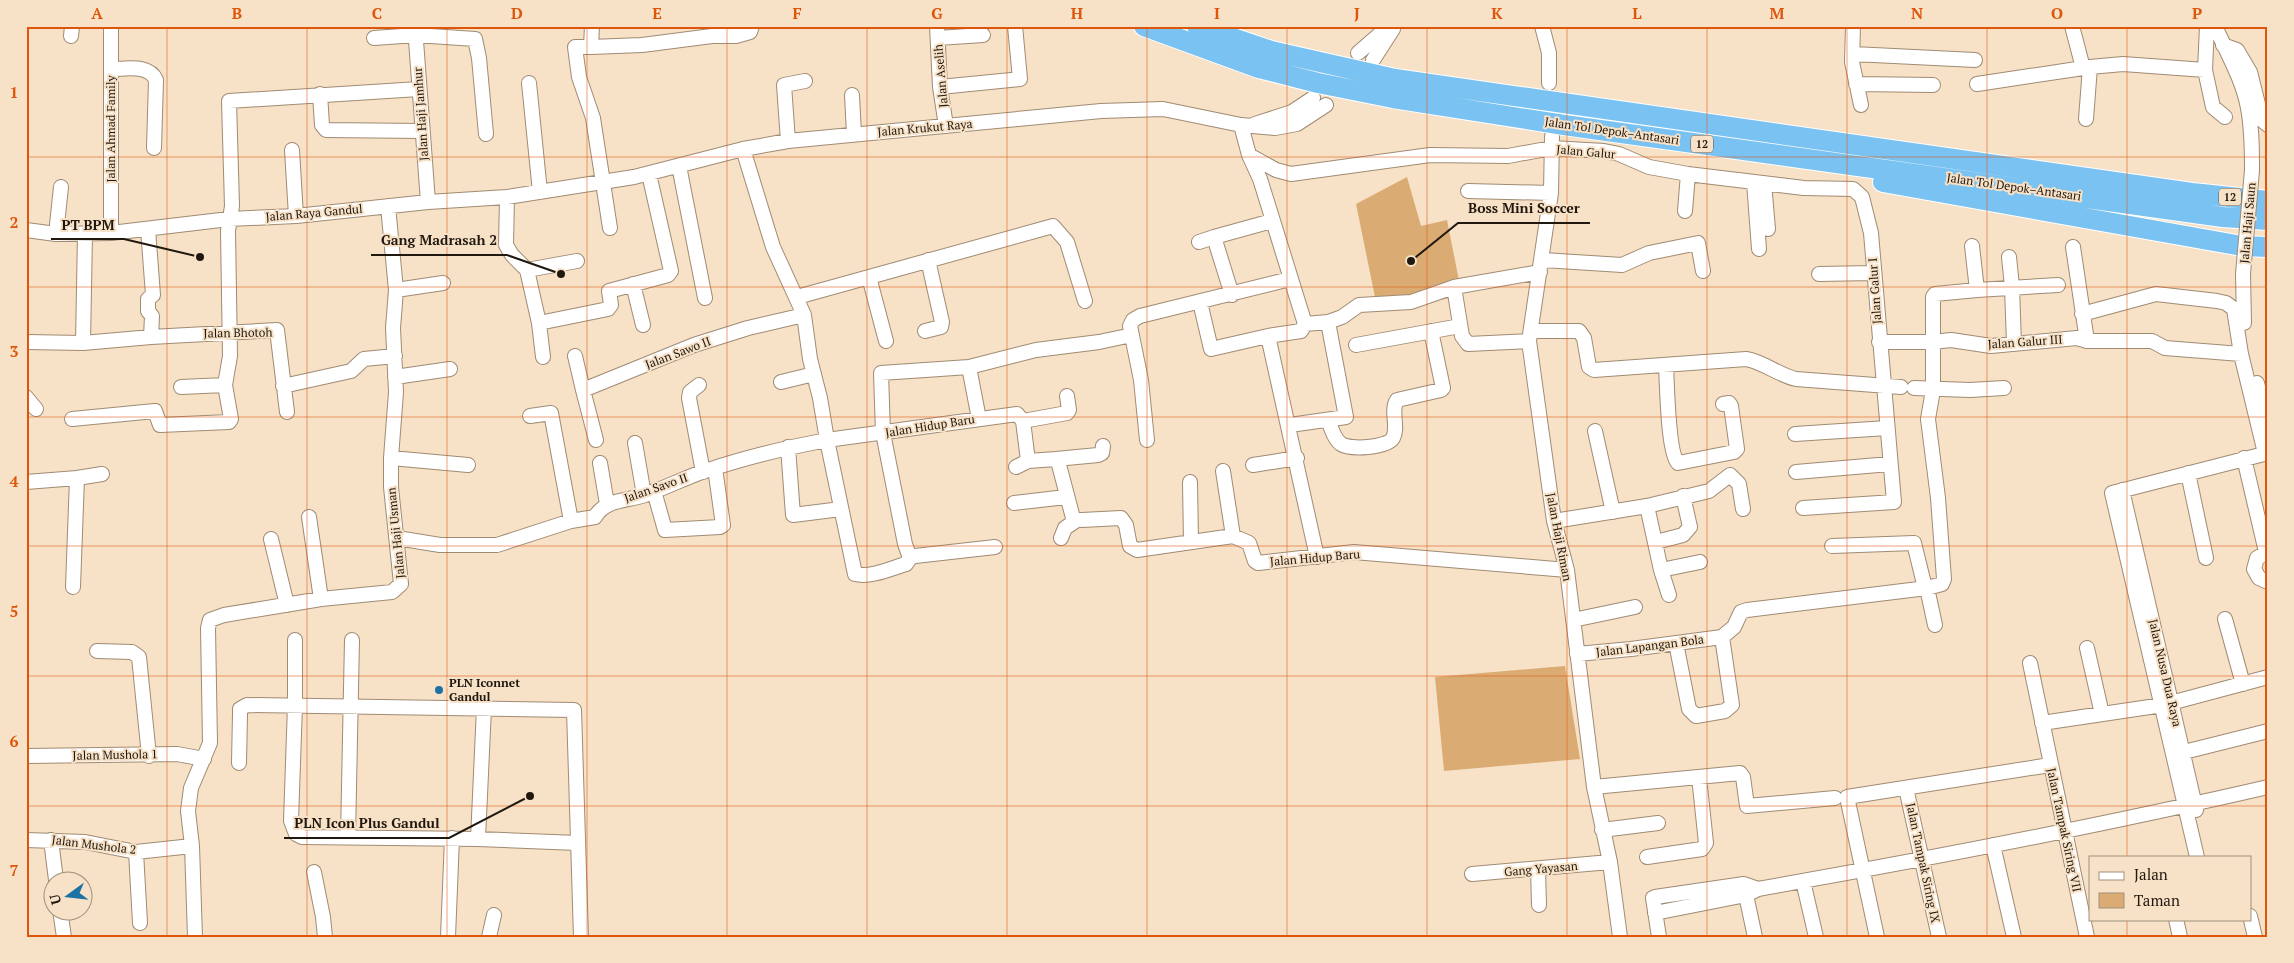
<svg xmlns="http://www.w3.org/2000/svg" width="2294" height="963" font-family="'PT Serif',serif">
<rect width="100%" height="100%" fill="#f7e1c7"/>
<path fill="#daac74" d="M1407,177l14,49 26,-6 15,76 -28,5 -58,1 -20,-98z
M1565,666l15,93 -136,12 -9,-94z"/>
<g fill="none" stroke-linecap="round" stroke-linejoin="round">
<g stroke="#a08b73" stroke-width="16">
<path id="minor" d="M592,26l-1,21h-16l4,30 14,41 17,110
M937,26l3,61 6,39
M1542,26l7,27v30
M1853,26l-1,36 9,43
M2072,26l11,42
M2207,26l-2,44 8,37 12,10
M2215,26c12,27 28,54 33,82 4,21 4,41 4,62
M415,27l13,175
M71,36l1,-10
M374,38l42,-3 59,4 4,19 7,76
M938,38l45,-3
M2223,45l14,5 13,22 12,48 6,5
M591,47l51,-2 70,-9h24l14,-4 2,-6
M1358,53l31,-27
M1853,54l122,6
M1373,60l20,-31
M111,69c16,0 38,-5 45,11l-2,68
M529,83l11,109
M1856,84l77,1
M1977,84l113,-17 33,-3 82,6
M940,87l80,-8 -5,-53
M320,94l2,31 4,5 96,1
M852,95l2,39
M2086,119l4,-52
M1255,124l37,-12 21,-14
M1241,125l8,30 11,24 45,145 -4,7 -33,5 49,221
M1552,136l-1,57 -22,148 25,180 13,49 27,217 16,75 10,75
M788,141l-4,-56 21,-4
M743,149l30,98 31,68 6,44 10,39 7,42 190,-26 6,7 5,40 28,-2 2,2 15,57 9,2 39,-2 5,7 4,21 7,4 96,-14 16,7 6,18 3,2 96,-11 213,18
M292,150l4,66
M1249,155l27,15 15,4 139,-19 78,1 44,-8 52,3 15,3 30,13 39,7 116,14 49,1 9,8 9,36 23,269 -91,6
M679,166l26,132
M1754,182l5,67
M1764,183l4,46
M1468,191l83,2
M507,197l-1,48 6,10 15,15 12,53 4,34
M1685,211l3,-37
M148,229l5,66 -5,4v12l4,5 -1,21
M26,230l30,4 55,-1 118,-14 67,-3 132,-14 79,-5 127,-20 109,-28 45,-8 313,-30 62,-2 78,16 34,3 22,-4 29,-19
M111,233v-207
M56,234l5,-47
M1199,242l15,-5
M1972,246l5,44 81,-5
M2073,247l14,94
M2009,257l3,30 2,57
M1543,260l79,5 27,-12 49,-10 5,28
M527,270l50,-9
M1819,274l54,-1
M2243,274l1,49
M869,277l17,64
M633,284l10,41
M1454,287l8,49 6,8 61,-3
M396,290l47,-7
M1232,295l-18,-58 58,-16
M797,297l256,-71 14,16 18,59
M1200,302l11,47 57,-13
M2082,314l74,-20 61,7 9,2 8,6 7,45 24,99
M539,323l69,-14 3,-4 -2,-14 59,-16 3,-4 -22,-97
M1305,324l23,-2 14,-5 17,-12 52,-3 43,-15 86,-15
M925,331l16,-4 1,-5 -14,-62
M1531,331h48l5,7 5,29 5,3 152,-11c18,3 32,16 50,20l105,8
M26,342l57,1 68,-6 126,-7 10,82
M1879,342h54l18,-2 40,6 86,-8 10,3h65l13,7 76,6
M83,343l2,-109
M1356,345l104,-19
M575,356l8,34
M1666,366c1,18 2,87 12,97l56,-11 3,-3 -6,-43 -2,-3 -6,1
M969,367l10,52
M395,377l55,-8
M781,382l33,-8
M2257,383l11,40
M699,385l-9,7 -1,6 14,74
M283,386l68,-15 13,-12 31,-3
M181,387l44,-2
M1914,388l56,2 34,-2
M26,397l10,12
M530,416l21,-3 20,108
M72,419l83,-8 5,14 69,-3 2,-3 -6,-34 5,-29 -2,-125 4,-25 -3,-105 190,-12
M1328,420c3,7 6,19 13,24 9,6 46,4 52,-6 6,-11 -3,-27 4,-38l44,-10 2,-2 -12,-57
M1023,421l44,-8 2,-3 -2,-14
M1290,425l56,-8 -18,-95
M1595,431l18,81
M1795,434l92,-6
M596,440l-13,-50 111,-45 54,-17 56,-13
M1147,440l-6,-60 -11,-54 3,-6 7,-4 150,-37
M635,443l9,52
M788,447l5,68 48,-6
M391,458l77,7
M2244,458l22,94
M1056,459l42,-4 4,-2 1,-7
M600,463l7,41
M1253,465l44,-7
M1016,467l12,-6
M1223,471l10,65
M1796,472l94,-8
M2188,473l18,85
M77,478l25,-4
M26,482l51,-4 -4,109
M1190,482l1,60
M2122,490l74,320
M654,491l11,39 55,-3 3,-2 -8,-57
M1014,503l52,-6
M1647,506l14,64 8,25
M309,517l12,82
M1554,521l93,-15 62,-15 21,-16 9,9 4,25
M397,538l43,7h57l74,-24 24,-4c10,-18 32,-16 50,-22 19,-7 38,-16 57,-23 41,-14 82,-24 125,-32l28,134c16,4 37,-6 51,-10l4,-6 5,-2 80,-9
M1061,538l4,-10 12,-8
M271,539l16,66
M1656,542l27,-7 7,-8 -7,-31
M1832,546l82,-3 11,45
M2268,552l-11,6 -3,11 5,9 9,4
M910,558l-5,-14 -22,-111 -2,-60 88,-6 67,-17 63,-8 33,-7
M1661,570l39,-8
M1927,588l8,37
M2225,619l18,65
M1573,620l62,-13
M1722,637l12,-10 7,-15 6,-2 180,-22 15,-4 2,-5 -6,-81 -10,-79 5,-29v-93l2,-3 42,-4
M295,640v65l-4,116 5,13 6,3 176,2 100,4
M1676,643l13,66 7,7 29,-5 7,-6 -10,-68
M2087,648l15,66
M97,651l35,1 7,5 10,99
M1577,654l54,-5 91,-12
M2030,663l57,274
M2042,723l121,-18 105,-28
M2184,752l84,-21
M26,756l151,-2 27,5
M239,763l1,-49v-5l7,-4 327,5 7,227
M1594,787l146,-14 3,4 4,29 88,-8
M1906,788l33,149
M1602,830l56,-7
M348,837l4,-197
M478,839l6,-131
M26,840l59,2 51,10 56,-6
M51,840l5,40
M1993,845l21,92
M136,852l4,71
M1647,857l55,-8 4,-6 -7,-66
M2197,857l-85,-364 156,-40
M1538,869l1,36
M314,872l9,45 2,20
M1472,874l138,-12
M1803,881l13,56
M1746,895l9,42
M60,910l4,27
M1655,913l91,-18 12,-6c170,-30 341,-63 510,-102
M2250,916l5,21
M2176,919l4,18
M195,937l-3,-91 -4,-35 3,-23 19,-45 -2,-115 2,-8 14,-5 97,-16 71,-7 9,-8 -10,-97v-29l5,-66 -3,-64 3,-38 -8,-84
M448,937l4,-99
M489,937l5,-22
M1659,937l-6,-39 2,-1 89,-13 14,5
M1877,937l-30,-140 203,-32"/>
</g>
<g stroke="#fff" stroke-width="22">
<path id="highway" d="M1144,26l115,42 59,15 75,15 171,27 659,92 45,3
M1197,26l74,25 124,28 797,114 76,8
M1883,182l359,64 26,1"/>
</g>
<use href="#minor" stroke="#fff" stroke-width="14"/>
<use href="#highway" stroke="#7ac2f1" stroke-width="20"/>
<g stroke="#a08b73" stroke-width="16" stroke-linecap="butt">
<path id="minor-bridge" d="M2243,274l9,-104"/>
</g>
<use href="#minor-bridge" stroke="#fff" stroke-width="14"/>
</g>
<path fill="none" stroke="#de560c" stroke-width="1" stroke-opacity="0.55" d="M167,26v911M307,26v911M447,26v911M587,26v911M727,26v911M867,26v911M1007,26v911M1147,26v911M1287,26v911M1427,26v911M1567,26v911M1707,26v911M1847,26v911M1987,26v911M2127,26v831M26,157h2242M26,287h2242M26,417h2242M26,546h2242M26,676h2242M26,806h2242M2127,919v18"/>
<circle fill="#1c73a3" stroke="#f7e1c7" stroke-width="2" cx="439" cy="690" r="5"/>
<g text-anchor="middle" stroke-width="4" stroke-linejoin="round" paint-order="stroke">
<g fill="#f7e1c7" stroke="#605446" stroke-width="1">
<rect x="1691" y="135.5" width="22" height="17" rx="4"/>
<rect x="2219" y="188.5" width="22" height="17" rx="4"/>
</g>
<g font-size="11" font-weight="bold" fill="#20180f">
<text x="1702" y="148">12</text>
<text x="2230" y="201">12</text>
</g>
<g font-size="12" fill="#20180f" stroke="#f7e1c7">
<text transform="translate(941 76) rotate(-95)" y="4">Jalan Aselih</text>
<text transform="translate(421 114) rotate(-94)" y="4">Jalan Haji Jamhur</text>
<text transform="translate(925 128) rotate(-5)" y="4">Jalan Krukut Raya</text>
<text transform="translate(111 129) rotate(-90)" y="4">Jalan Ahmad Family</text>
<text transform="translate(1612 131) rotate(8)" y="4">Jalan Tol Depok–Antasari</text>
<text transform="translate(1586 152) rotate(5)" y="4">Jalan Galur</text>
<text transform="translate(2014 187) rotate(8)" y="4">Jalan Tol Depok–Antasari</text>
<text transform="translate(314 213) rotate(-5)" y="4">Jalan Raya Gandul</text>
<text transform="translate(2248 223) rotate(-85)" y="4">Jalan Haji Saun</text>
<text transform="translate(1875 291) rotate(-94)" y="4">Jalan Galur I</text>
<text transform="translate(238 333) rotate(-1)" y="4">Jalan Bhotoh</text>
<text transform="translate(2025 342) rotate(-4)" y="4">Jalan Galur III</text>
<text transform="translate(678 353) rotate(-21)" y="4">Jalan Sawo II</text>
<text transform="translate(930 426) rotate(-9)" y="4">Jalan Hidup Baru</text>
<text transform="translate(656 488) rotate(-19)" y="4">Jalan Savo II</text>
<text transform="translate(396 533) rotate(-96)" y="4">Jalan Haji Usman</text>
<text transform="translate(1559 537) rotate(79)" y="4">Jalan Haji Riman</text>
<text transform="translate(1315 558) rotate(-5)" y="4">Jalan Hidup Baru</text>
<text transform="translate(1650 646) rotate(-7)" y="4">Jalan Lapangan Bola</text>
<text transform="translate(2165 673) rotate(77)" y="4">Jalan Nusa Dua Raya</text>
<text transform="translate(115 755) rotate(-1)" y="4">Jalan Mushola 1</text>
<text transform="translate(2064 830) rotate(78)" y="4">Jalan Tampak Siring VII</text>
<text transform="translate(94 845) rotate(7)" y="4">Jalan Mushola 2</text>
<text transform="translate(1923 863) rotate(78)" y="4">Jalan Tampak Siring IX</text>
<text transform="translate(1541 869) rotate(-5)" y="4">Gang Yayasan</text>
</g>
<g font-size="12" font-weight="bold" fill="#20180f" stroke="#f7e1c7" text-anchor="start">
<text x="449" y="687">PLN Iconnet<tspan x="449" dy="14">Gandul</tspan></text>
</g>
</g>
<path fill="none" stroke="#20180f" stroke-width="2" d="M1411 261L1458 223H1590M200 257L124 239H51M561 274L507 255H371M530 796L449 838H284"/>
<g fill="#20180f" stroke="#f7e1c7" stroke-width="2">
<circle cx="1411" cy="261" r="5"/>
<circle cx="200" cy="257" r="5"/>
<circle cx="561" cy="274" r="5"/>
<circle cx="530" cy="796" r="5"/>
</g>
<g font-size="14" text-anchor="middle" font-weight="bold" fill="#20180f" stroke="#f7e1c7" stroke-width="4" stroke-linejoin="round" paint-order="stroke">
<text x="1524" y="213">Boss Mini Soccer</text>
<text x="88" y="230">PT BPM</text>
<text x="439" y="245">Gang Madrasah 2</text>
<text x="367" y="828">PLN Icon Plus Gandul</text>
</g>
<rect width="2294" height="963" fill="none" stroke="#f7e1c7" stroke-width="55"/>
<rect x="2089" y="856" width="162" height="65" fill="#f7e1c7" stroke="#a1917d"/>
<rect x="2099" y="872" width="25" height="8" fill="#ffffff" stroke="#a1917d"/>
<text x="2134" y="880" font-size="15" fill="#20180f">Jalan</text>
<rect x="2099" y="893" width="25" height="15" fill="#daac74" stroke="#a1917d"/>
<text x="2134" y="906" font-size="15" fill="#20180f">Taman</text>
<g transform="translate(68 896) rotate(255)"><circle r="24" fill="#f7e1c7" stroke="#a1917d"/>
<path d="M0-4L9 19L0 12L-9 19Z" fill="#1c73a3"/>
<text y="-8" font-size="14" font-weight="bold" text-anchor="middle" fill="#20180f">U</text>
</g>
<rect x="28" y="28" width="2238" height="908" fill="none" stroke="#de560c" stroke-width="2"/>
<g font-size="16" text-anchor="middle" font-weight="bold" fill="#de560c">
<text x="97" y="19">A</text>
<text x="237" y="19">B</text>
<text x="377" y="19">C</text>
<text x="517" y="19">D</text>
<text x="657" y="19">E</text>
<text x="797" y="19">F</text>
<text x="937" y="19">G</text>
<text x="1077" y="19">H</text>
<text x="1217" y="19">I</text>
<text x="1357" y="19">J</text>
<text x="1497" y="19">K</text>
<text x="1637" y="19">L</text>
<text x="1777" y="19">M</text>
<text x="1917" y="19">N</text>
<text x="2057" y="19">O</text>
<text x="2197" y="19">P</text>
<text x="14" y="98">1</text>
<text x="14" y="228">2</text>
<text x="14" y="357">3</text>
<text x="14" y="487">4</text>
<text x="14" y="617">5</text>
<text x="14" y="747">6</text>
<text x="14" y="876">7</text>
</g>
</svg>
